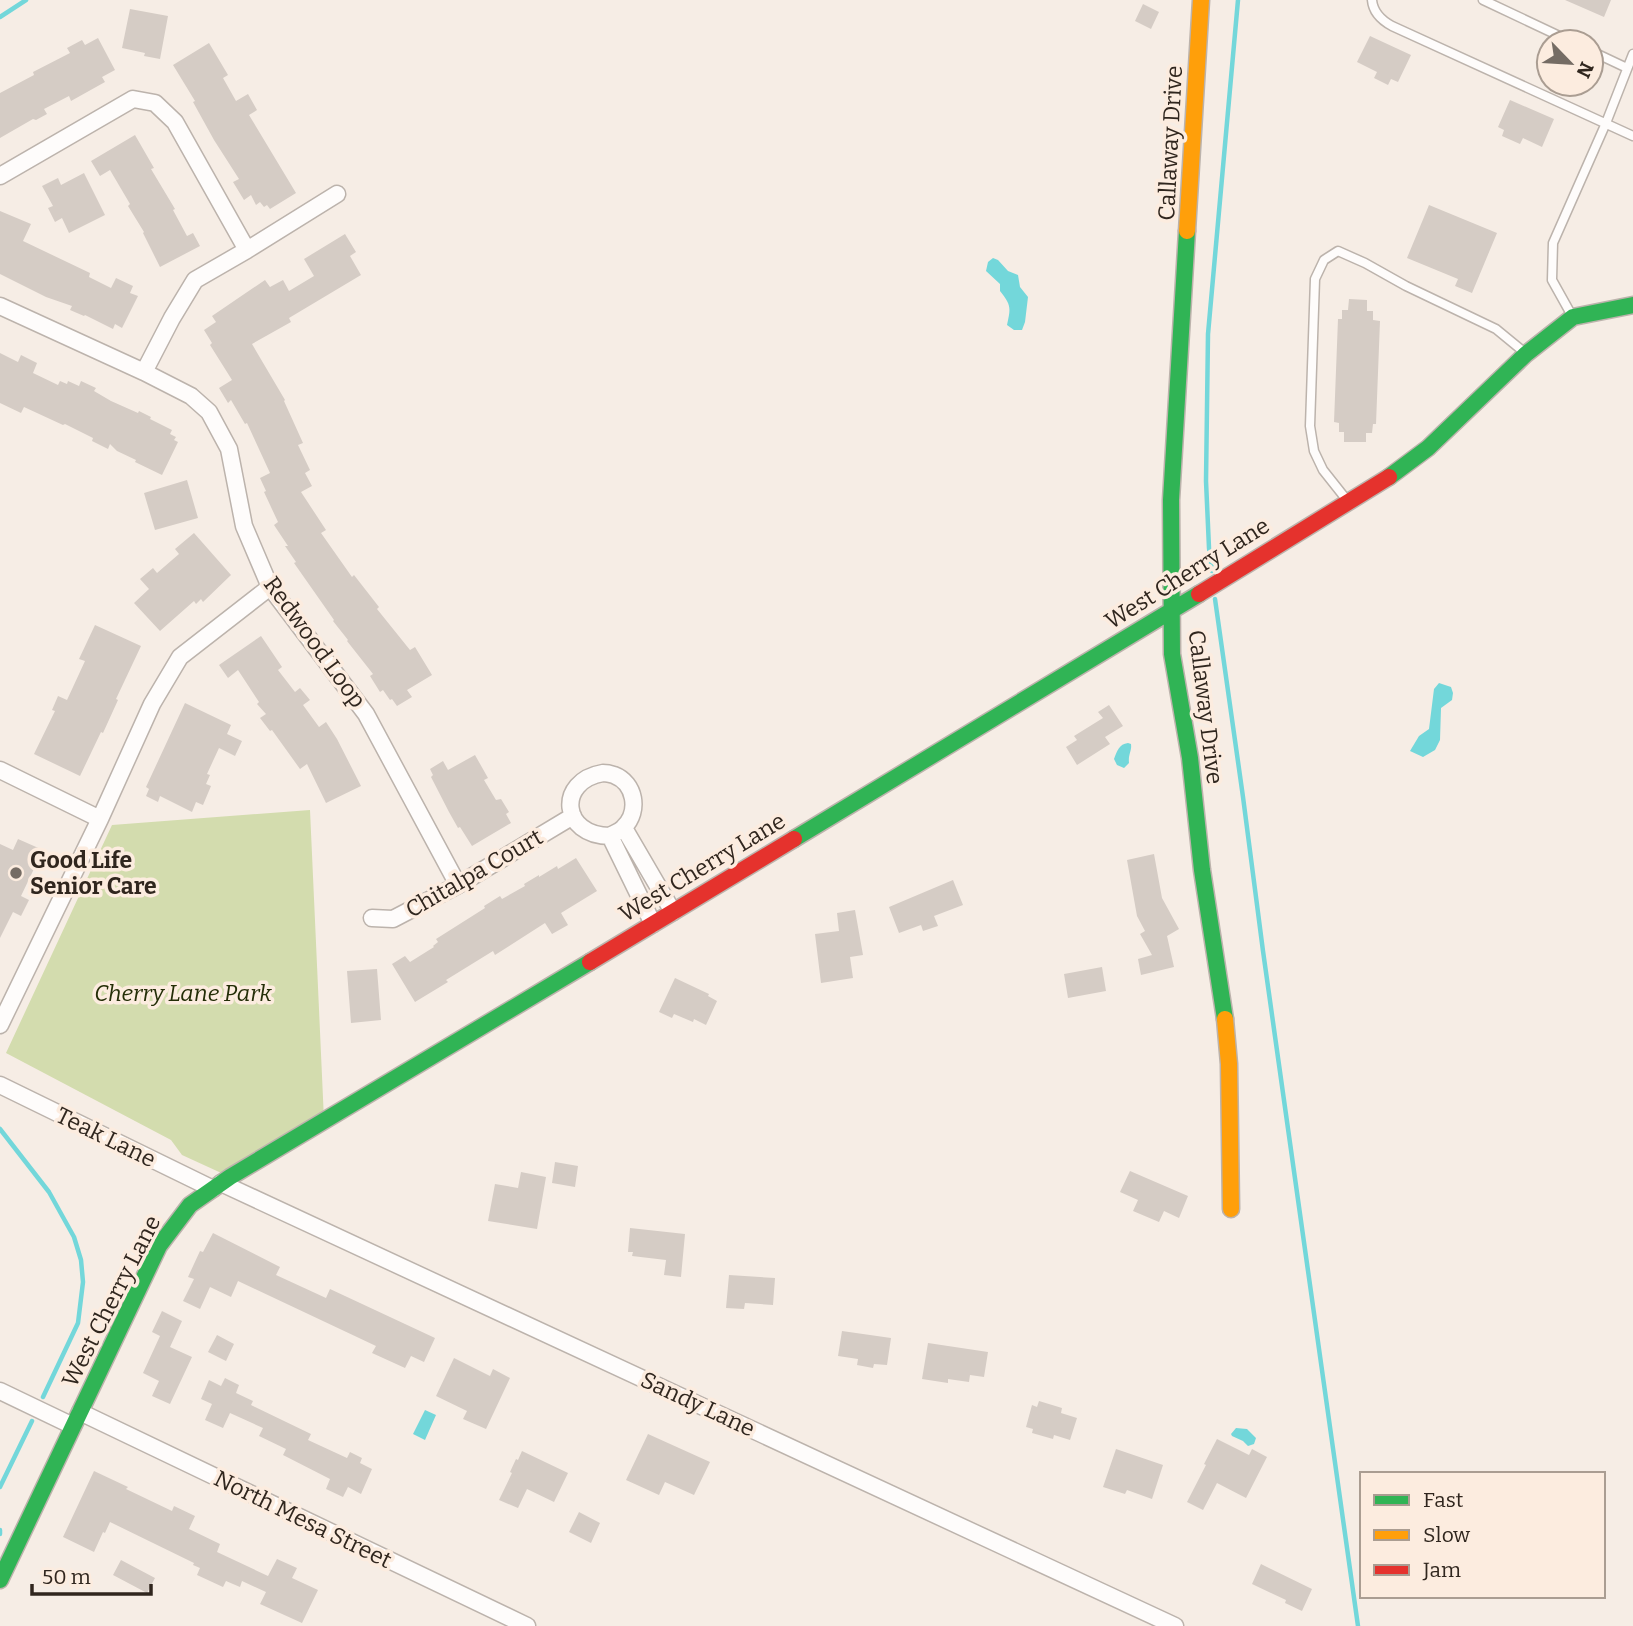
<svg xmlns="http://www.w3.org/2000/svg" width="1633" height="1626" font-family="Bitter,serif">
<rect width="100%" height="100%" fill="#f6ede5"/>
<path fill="#d3dcae" d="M310,810l14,310 -94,57 -48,-22 -11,-15 -165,-87 106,-228z"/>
<path fill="#73d7da" d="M993,258l5,2 10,11 10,4 2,12 8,10 -3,25 -3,8h-8l-7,-5c4,-18 4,-20 -7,-34v-7l-14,-13 2,-9z
M1439,683l12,4 2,6 -1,7 -11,8 -1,32 -5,10 -12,7 -13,-6 9,-15 10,-7 5,-40z
M1128,743l3,1c1,7 -3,10 -2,19l-5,5 -7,-3 -3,-6c3,-8 5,-15 14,-16z
M425,1410l11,5 -11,25 -12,-6z
M1236,1428l11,1 9,9 -2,6 -6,2 -5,-5 -11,-5 -1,-2z"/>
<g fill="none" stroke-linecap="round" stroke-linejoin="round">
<path stroke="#73d7da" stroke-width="4.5" d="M0,17l26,-17
M1212,571l-3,-23 -3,-67 2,-147 30,-334
M1215,599l28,198 20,154 95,675
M0,1129l49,63 25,45 7,23 2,22 -5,41 -35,74
M0,1487l32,-66
M0,1530v4"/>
</g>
<path fill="#d5ccc5" d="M1565,0h46l-7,17z
M1143,4l16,8 -8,17 -16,-8z
M130,9l38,7 -8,43 -16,-3 1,-3 -23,-5z
M1370,36l41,19 -13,27 -7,-3 -3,6 -14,-7 3,-6 -20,-10z
M98,38l17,32 -13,7 3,5 -34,19 -2,-5 -25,13 3,5 -11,6 -3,-1 -33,19v-45l34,-18 -1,-3 37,-19 -3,-5 15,-8 3,5z
M209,43l19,32 -5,3 13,23 12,-7 9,16 -8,5 47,78 -26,16 -3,-4 -3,2 -4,-5 -4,3 -5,-10 -7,5 -11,-18 6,-3 -25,-39 -21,-38 2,-1 -22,-36z
M1510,100l44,19 -12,28 -19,-9 -3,6 -18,-8 2,-6 -6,-3z
M135,135l19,33 -3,1 24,40 -2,1 14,26 6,-3 7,13 -40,21 -17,-34 1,-1 -16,-26 2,-2 -20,-34 -10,6 -9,-15z
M84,173l21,42 -36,18 -7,-15 -7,4 -7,-14 5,-2 -11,-20 16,-8 3,7z
M1429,205l68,28 -25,60 -17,-7 3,-7 -51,-21z
M0,211l31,13 -8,17 67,32 -1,4 22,11 5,-10 17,8 -3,7 8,3 -16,32 -7,-4 -2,5 -28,-14 -1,1 -14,-6 2,-4 -26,-9 -46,-23z
M345,234l11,18 -6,4 11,19 -72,43 2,4 -39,22 33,56 -1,1 19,42 -5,2 12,25 -5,3 7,13 -11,6 25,38 -5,3 31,44 2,-2 25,32 -2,2 33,41 5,-3 17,28 -25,15 5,7 -15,9 -5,-7 -2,1 -7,-10 -3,2 -10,-16 3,-2 -26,-33 1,-1 -15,-19 1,-1 -40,-57 2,-1 -11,-16h3l-14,-21 4,-3 -14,-30 2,-1 -6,-13 10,-5 -23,-50 -2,1 -14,-24 -3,3 -9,-15 13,-8 -22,-35 2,-2 -8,-13 12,-8 -4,-6 53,-36 5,7 13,-7 6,11 25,-15 -10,-17z
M1349,299l18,1v11h6v9l7,1 -4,103h-3l-1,9h-6v9h-22v-10h-5v-9l-5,-1 4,-103h4v-9h6z
M0,353l18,9 3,-7 16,8 -4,10 25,12 2,-4 7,3 1,-3 11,5 2,-5 15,7 -2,3 17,10 27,12 1,-2 12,6 -1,2 22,11 -2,4 6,3 -2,3 4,2 -16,33 -27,-13 1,-2 -19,-9 -7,-7 -2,5 -16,-8 1,-3 -28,-14 -2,1 -39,-18 -3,6 -21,-10z
M187,480l11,38 -43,12 -11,-37z
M194,533l37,42 -28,27 -2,-3 -5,5 -2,-3 -34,30 -26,-28 15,-14 -9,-10 13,-11 4,5 22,-19 -4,-5z
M95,625l46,21 -25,53 2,1 -15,33 -2,-1 -21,44 -46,-22 21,-43 -3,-1 6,-14 9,4 18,-39 -6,-2z
M261,636l21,31 -4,3 17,22 5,-4 10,12 -7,5 16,22 7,-5 11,17 24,47 -35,17 -19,-39 -7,5 -28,-39 -2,1 -10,-13 6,-4 -9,-10 2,-2 -21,-32 -10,8 -9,-13z
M185,703l46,22 -4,9 15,7 -7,15 -16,-8 -12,26 3,1 -4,9 5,2 -8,19 -7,-3 -4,10 -32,-16 -2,6 -12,-6 3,-7 -3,-2z
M1109,705l14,21 -18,11 5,7 -33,21 -11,-18 11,-7 -3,-4 29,-18 -5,-6z
M475,755l13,23 -4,2 12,20 5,-1 8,13 -3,2 5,9 -39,23 -12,-19 -2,1 -9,-16 -18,-35 2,-2 -3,-6 13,-8 5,9z
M18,839l25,11 -22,46 8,4 -8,16 -8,-4 -13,26v-94l13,6z
M1154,854l8,44 17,31 -12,7 7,31 -33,8 -3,-16 14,-4 -12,-21 5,-3 -8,-15 -10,-56z
M576,858l21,33 -36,22 7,12 -16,9 -7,-11 -50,32 -2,-4 -47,29 2,2 -33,20 -23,-38 13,-8 5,6 24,-15 -1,-1 5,-4 -2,-3 49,-31 -1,-2 16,-10 2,3 23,-13 -1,-2 15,-9v2l18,-11 1,3z
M953,880l10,25 -29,11 4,10 -15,5 -2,-6 -22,8 -10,-26z
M855,910l8,45 -13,2 3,21 -32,5 -6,-49 24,-3 -2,-18z
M1102,967l4,24 -38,7 -4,-24z
M377,969l4,51 -30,3 -4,-52z
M675,978l34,16 -1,2 9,5 -11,24 -12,-6 -1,3 -19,-8 -2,4 -13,-6z
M555,1162l23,4 -3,21 -23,-4z
M1130,1171l58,25 -9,22 -15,-7 -5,11 -26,-11 5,-11 -18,-8z
M521,1172l25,5 -9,52 -49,-8 7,-37 23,4z
M630,1228l55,6 -4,43 -17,-2 2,-15 -34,-4 1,-4h-5z
M213,1233l67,34 -4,8 50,23 4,-9 105,49 -11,24 -13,-6 -6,12 -33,-15 4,-7 -138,-65 -7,16 -21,-10 -10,22 -17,-8 11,-22 -6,-2 12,-26 3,1z
M729,1275l46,3 -2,27 -28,-2 -1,6 -18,-1z
M162,1311l20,10 -12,26 22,10 -22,47 -18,-8 7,-15 -16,-8 17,-37 -8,-4z
M842,1331l49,7 -4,27 -13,-1 -1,4 -16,-3 1,-6 -20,-3z
M217,1335l17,9 -8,17 -18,-9z
M928,1343l60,9 -4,25 -14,-2 -1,7 -21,-3v4l-26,-4z
M454,1358l36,18 3,-7 17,9 -24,51 -23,-10 4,-8 -31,-15z
M225,1378l14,7 -3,8 17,8 -2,4 60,29 -3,6 39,18 3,-6 12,6 -2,5 12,6 -11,25 -13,-7 -5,10 -17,-8 4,-10 -47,-24 3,-6 -27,-13 4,-8 -33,-15 -7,15 -18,-8 7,-16 -11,-5 8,-19 12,6z
M1039,1401l23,7 -1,5 16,5 -7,22 -16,-5 -1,4 -21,-6 1,-4 -7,-2 6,-22 5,2z
M648,1434l62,28 -16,33 -29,-13 -6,13 -33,-15z
M1217,1439l32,16 3,-6 15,8 -21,41 -29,-15 -14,27 -16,-8 19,-37 -2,-1z
M1116,1449l47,16 -11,34 -25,-9 -2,4 -22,-7z
M522,1451l46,22 -14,29 -27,-13 -9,19 -19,-8 13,-27 -2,-1 6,-13 2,1z
M94,1471l34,16 -2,2 46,22 2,-5 21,10 -6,13 31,15 -3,8 51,24 9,-17 20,9 -5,10 26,12 -16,33 -42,-19 6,-12 -24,-11 -2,6 -14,-6 -3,6 -26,-12 3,-7 -7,-3 1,-2 -84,-41 -5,11 -2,-1 -9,20 -31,-15z
M579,1512l21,11 -9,20 -22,-11z
M121,1560l34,18 -8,15 -34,-18z
M1261,1564l51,25 -10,22 -17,-8 1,-3 -34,-16z"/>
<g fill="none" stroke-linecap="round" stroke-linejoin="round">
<g stroke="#bcb3ac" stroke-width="11">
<path id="lane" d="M1372,0c1,12 9,20 20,26l241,110
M1483,0l89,42
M1591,51l36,17
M1571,314l-19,-34 1,-37 53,-120 27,-69
M1346,499l-23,-29 -9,-19 -4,-25 5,-147 9,-19 14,-9 27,12 41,23 90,43 28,23"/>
</g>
<g stroke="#bcb3ac" stroke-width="19">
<path id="street" d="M0,176l133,-77 22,4 20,19 72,128
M0,306l144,66 47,24 18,16 20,37 15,77 26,61 96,127 92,171
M144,372l28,-54 23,-38 52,-30 90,-56
M0,770l100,49
M603,773c4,0 8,1 11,2 21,8 26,36 10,52 -3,4 -9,6 -14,9 -49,0 -54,-55 -7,-63z
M624,828l49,84
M610,836l43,88
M372,918l21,1 65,-34 115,-69
M0,1025l100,-206 52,-115 28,-47 90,-70
M0,1085l213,104
M221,1183l954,443
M0,1391l73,35
M80,1412l447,214"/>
</g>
<g stroke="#bcb3ac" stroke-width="19">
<path id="fast" d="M1187,231l-16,269 1,154 18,104 12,112 23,149
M1389,477l39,-29 98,-94 47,-37 60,-12
M794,839l405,-245
M0,1580l159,-334 31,-41 40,-28 360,-215"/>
</g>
<g stroke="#bcb3ac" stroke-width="19">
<path id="slow" d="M1187,231l14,-231
M1225,1019l4,45 2,145"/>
</g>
<g stroke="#bcb3ac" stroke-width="19">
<path id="jam" d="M1199,594l190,-117
M590,962l204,-123"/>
</g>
<use href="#lane" stroke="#fefcfb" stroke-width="8"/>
<use href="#street" stroke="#fefcfb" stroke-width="16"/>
<use href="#fast" stroke="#30b455" stroke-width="16"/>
<use href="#slow" stroke="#ff9f0a" stroke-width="16"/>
<use href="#jam" stroke="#e5322d" stroke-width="16"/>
</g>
<circle fill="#756c64" stroke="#fcecdf" stroke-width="2.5" cx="16" cy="873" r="7"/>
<g text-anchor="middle" stroke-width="7" stroke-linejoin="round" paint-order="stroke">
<g font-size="23" fill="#30261e" stroke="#fcecdf">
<text transform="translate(1170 143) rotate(-87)" y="8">Callaway Drive</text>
<text transform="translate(1187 573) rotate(-32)" y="8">West Cherry Lane</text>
<text transform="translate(315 642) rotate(54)" y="8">Redwood Loop</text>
<text transform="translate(1206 707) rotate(83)" y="8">Callaway Drive</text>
<text transform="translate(702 867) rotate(-31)" y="8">West Cherry Lane</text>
<text transform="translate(474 873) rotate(-30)" y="8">Chitalpa Court</text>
<text transform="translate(106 1137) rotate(26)" y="8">Teak Lane</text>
<text transform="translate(111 1301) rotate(-63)" y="8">West Cherry Lane</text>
<text transform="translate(698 1404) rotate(25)" y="8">Sandy Lane</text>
<text transform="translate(303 1519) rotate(26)" y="8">North Mesa Street</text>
</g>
<g font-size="23" font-weight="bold" fill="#30261e" stroke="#fcecdf" text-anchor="start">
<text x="30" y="868">Good Life<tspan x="30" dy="26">Senior Care</tspan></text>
</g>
<g font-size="23" font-style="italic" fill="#242e07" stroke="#fcecdf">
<text x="183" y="1001">Cherry Lane Park</text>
</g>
</g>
<rect x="1360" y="1472" width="245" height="126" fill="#fcecdf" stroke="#aa9d92" stroke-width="2"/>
<rect x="1374" y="1495" width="35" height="10" fill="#30b455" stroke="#aa9d92" stroke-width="2"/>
<text x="1423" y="1507" font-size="21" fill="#30261e">Fast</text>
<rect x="1374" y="1530" width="35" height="10" fill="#ff9f0a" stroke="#aa9d92" stroke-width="2"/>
<text x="1423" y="1542" font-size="21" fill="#30261e">Slow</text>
<rect x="1374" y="1565" width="35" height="10" fill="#e5322d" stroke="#aa9d92" stroke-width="2"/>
<text x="1423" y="1577" font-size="21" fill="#30261e">Jam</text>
<g transform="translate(1570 63) rotate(115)"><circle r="33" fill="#fcecdf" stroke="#aa9d92" stroke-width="2"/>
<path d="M0-5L12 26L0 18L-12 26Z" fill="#756c64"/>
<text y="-10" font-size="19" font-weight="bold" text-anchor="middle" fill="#30261e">N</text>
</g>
<path d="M32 1584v10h119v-10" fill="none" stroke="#30261e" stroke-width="3.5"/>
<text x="42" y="1584" font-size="21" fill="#30261e" stroke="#fcecdf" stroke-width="5" paint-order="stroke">50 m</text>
</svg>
